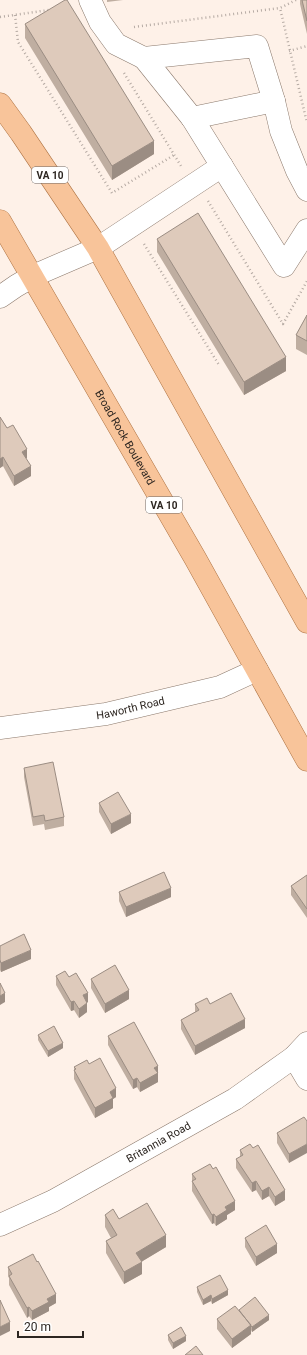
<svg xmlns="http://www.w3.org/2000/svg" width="307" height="1355" font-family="Roboto,sans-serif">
<rect width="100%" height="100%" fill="#fef1e8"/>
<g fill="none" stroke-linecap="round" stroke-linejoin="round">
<g stroke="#8b796c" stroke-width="23">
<g id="minor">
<path d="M90,0l10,22 16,22 28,14"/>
<path d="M192,118l82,-17"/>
<path d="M307,190l-10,-19 -16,-40 -7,-30 -17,-55 -113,12 48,60 92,148 23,-36"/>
<path d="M0,297l16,-11 17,-10 65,-28 124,-82"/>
<path id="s1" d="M0,728l106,-14 114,-27 37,-17"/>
<path d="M294,1057l13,22"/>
<path id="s2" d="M0,1225l53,-24 182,-102 59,-42 13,-14"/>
</g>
</g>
<g stroke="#ae7343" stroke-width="23">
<g id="major">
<path d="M0,104l21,29 77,115 209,374"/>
<path id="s3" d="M0,221l195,337 112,202"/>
</g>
</g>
<path stroke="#b6aba4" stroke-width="2.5" stroke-dasharray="1 3" stroke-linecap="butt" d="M296,0l-16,8 27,115
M15,15l3,27 94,151 62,-38
M0,17l49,-7
M134,27l146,-19
M289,51l18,-5
M124,73l57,93
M208,201l75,123 24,-43
M144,244l75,121"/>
<use href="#minor" stroke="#fff" stroke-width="22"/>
<use href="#major" stroke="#f8c49a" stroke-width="22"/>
</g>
<path fill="#bfaea1" d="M107,0h16l-16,2z
M300,0h7v34l-7,-30z
M25,24l129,130 -42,26 -87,-142z
M157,239l129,132 -42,24 -87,-143z
M307,315v40l-11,-6v-14z
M0,417l7,11 20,30h-1l5,18 -17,10 -11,-20 -3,2z
M24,768l40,49v9l-19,4 -1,-6 -11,2 -9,-49z
M99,803l32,20 -20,11 -12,-22z
M307,875v43l-16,-23v-9z
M119,892l52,5 -45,20 -7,-16z
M0,946l31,13 -30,13 -1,-2z
M56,976l13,1 19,25h-1v10l-8,6 -5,-8 -3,1 -15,-26z
M91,979l38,20 -24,14 -14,-25z
M195,1004h15l35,24 -50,27 -14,-26v-9l14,-8z
M38,1035l25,13 -15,9 -10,-17z
M108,1036l50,30v16l-18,10 -3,-5 -4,2 -25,-44z
M89,1064l27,33 -3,2v9l-18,10 -21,-39v-12z
M307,1121l-18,42 -12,-20v-10z
M240,1150l45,50 -10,6 -6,-10 -7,4 -6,-10 -4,2 -16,-24v-9l4,-2z
M192,1174l43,36 -8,5v4l-11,7 -2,-3 -2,1 -20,-33z
M105,1215l14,4 47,28 -25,15 1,12 -18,10 -18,-31v-12l5,-3 -6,-11z
M245,1238l32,15 -21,13 -11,-19z
M8,1267l48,36 -7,4v4l-17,9 -3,-4 -2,2 -18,-33v-7l-1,-2z
M197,1287l31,8 -16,9 -1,-3 -8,4 -6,-13z
M239,1311l30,9 -17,12 -1,-2v4l-19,14 -15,-19v-10z
M168,1335l18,6 -13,8 -5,-9z"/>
<path fill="#9b8d83" d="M154,141v13l-42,26v-14z
M286,357v14l-42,24v-13z
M27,449v9l-5,3v-9z
M3,457v9l-3,2v-9z
M31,466v10l-17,10v-10z
M131,814v9l-20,11v-10z
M171,888v9l-45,20v-10z
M31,950v9l-30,13v-9z
M129,990v9l-24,14v-9z
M5,993v9l-5,3v-9z
M88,993v9l-5,3v-10z
M74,1001v9l-3,1v-9z
M87,1003v9l-8,6v-9z
M245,1019v9l-50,27v-9z
M63,1043v5l-15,9v-6z
M158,1066v16l-18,10v-9l14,-15z
M137,1078v9l-4,2v-9z
M116,1088v9l-3,2v9l-18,10v-10l15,-16z
M307,1144v9l-18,10v-9z
M256,1181v9l-4,2v-9z
M269,1187v9l-7,4v-9z
M285,1190v10l-10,6v-9z
M235,1201v9l-8,5v4l-11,7v-9l9,-10z
M214,1214v9l-2,1v-9z
M166,1235v12l-30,18v-12z
M277,1244v9l-21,13v-9z
M142,1262v12l-18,10v-12z
M228,1290v5l-16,9v-5z
M56,1294v9l-7,4v4l-17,9v-9l15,-12z
M211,1295v6l-8,4v-5z
M29,1307v9l-2,2v-10z
M269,1315v5l-17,12v-5z
M10,1322v9l-10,5v-9z
M251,1325v9l-19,14v-9z
M186,1336v5l-13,8v-6z"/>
<path fill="#decabb" stroke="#9b8d83" d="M65,0h2l87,141 -42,25 -87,-142z
M302,0h5v21z
M198,213l88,144 -42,25 -87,-143z
M307,315v26l-11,-6z
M0,417l7,11 6,-3 14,24 -5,3 9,14 -17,10 -11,-19 -3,2z
M53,762l11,55 -19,4 -1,-6 -11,2 -9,-49z
M118,792l13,22 -20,10 -12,-21z
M164,872l7,16 -45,19 -7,-15z
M307,875v34l-16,-23z
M24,934l7,16 -30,13 -1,-3v-14z
M115,965l14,25 -24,14 -14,-25z
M65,971l4,6 7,-4 12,20 -5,2 4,8 -8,6 -5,-8 -3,1 -15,-26z
M0,983l5,10 -5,3z
M231,993l14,26 -50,27 -14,-26 18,-10 -4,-6 12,-6 3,6z
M134,1022l24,44 -4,2 4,5 -18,10 -3,-5 -4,2 -25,-44z
M54,1026l9,17 -15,8 -10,-16z
M100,1058l16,30 -6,4 3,6 -18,10 -21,-38 2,-1 -2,-2 13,-7 2,4z
M304,1117l3,4v23l-18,10 -12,-21z
M250,1144l3,4 5,-3 27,45 -10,7 -6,-10 -7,4 -6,-10 -4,2 -16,-24 7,-4 -3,-5z
M210,1164l3,5 3,-2 19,34 -10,6 2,3 -11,7 -2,-3 -2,1 -20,-34 4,-2 -4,-5z
M147,1203l19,32 -30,18 6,9 -18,10 -18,-31 11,-6 -12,-20 8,-6 6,10z
M266,1225l11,19 -21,13 -11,-19z
M33,1254l4,8 1,-1 18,33 -9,5 2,3 -17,9 -3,-4 -2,1 -18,-32 3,-2 -4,-7z
M220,1275l8,15 -16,9 -1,-4 -8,5 -6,-13z
M255,1297l14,18 -17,12 -13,-17z
M0,1300l10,22 -10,5z
M235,1306l16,19 -19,14 -15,-20z
M181,1327l5,9 -13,7 -5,-8z
M196,1346l7,9h-18z"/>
<g text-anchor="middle" stroke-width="4" stroke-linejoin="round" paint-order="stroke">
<g fill="#fff" stroke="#6c6764" stroke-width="1">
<rect x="32" y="167" width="36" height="16" rx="3"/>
<rect x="146" y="497" width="36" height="16" rx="3"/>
</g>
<g font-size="10" font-weight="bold" fill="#2d2621">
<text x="50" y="179">VA 10</text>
<text x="164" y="509">VA 10</text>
</g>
<g font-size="11" fill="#2d2621" stroke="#fff">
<text dy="4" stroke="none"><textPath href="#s3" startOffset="250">Broad Rock Boulevard</textPath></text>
<text dy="4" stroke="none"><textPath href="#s1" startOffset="132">Haworth Road</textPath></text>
<text dy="4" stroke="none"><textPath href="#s2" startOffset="179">Britannia Road</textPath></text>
</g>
</g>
<path d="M18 1331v6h65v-6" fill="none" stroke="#2d2621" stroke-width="2"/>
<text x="24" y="1331" font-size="12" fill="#2d2621" stroke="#ffffff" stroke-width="3" paint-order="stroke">20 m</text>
</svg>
